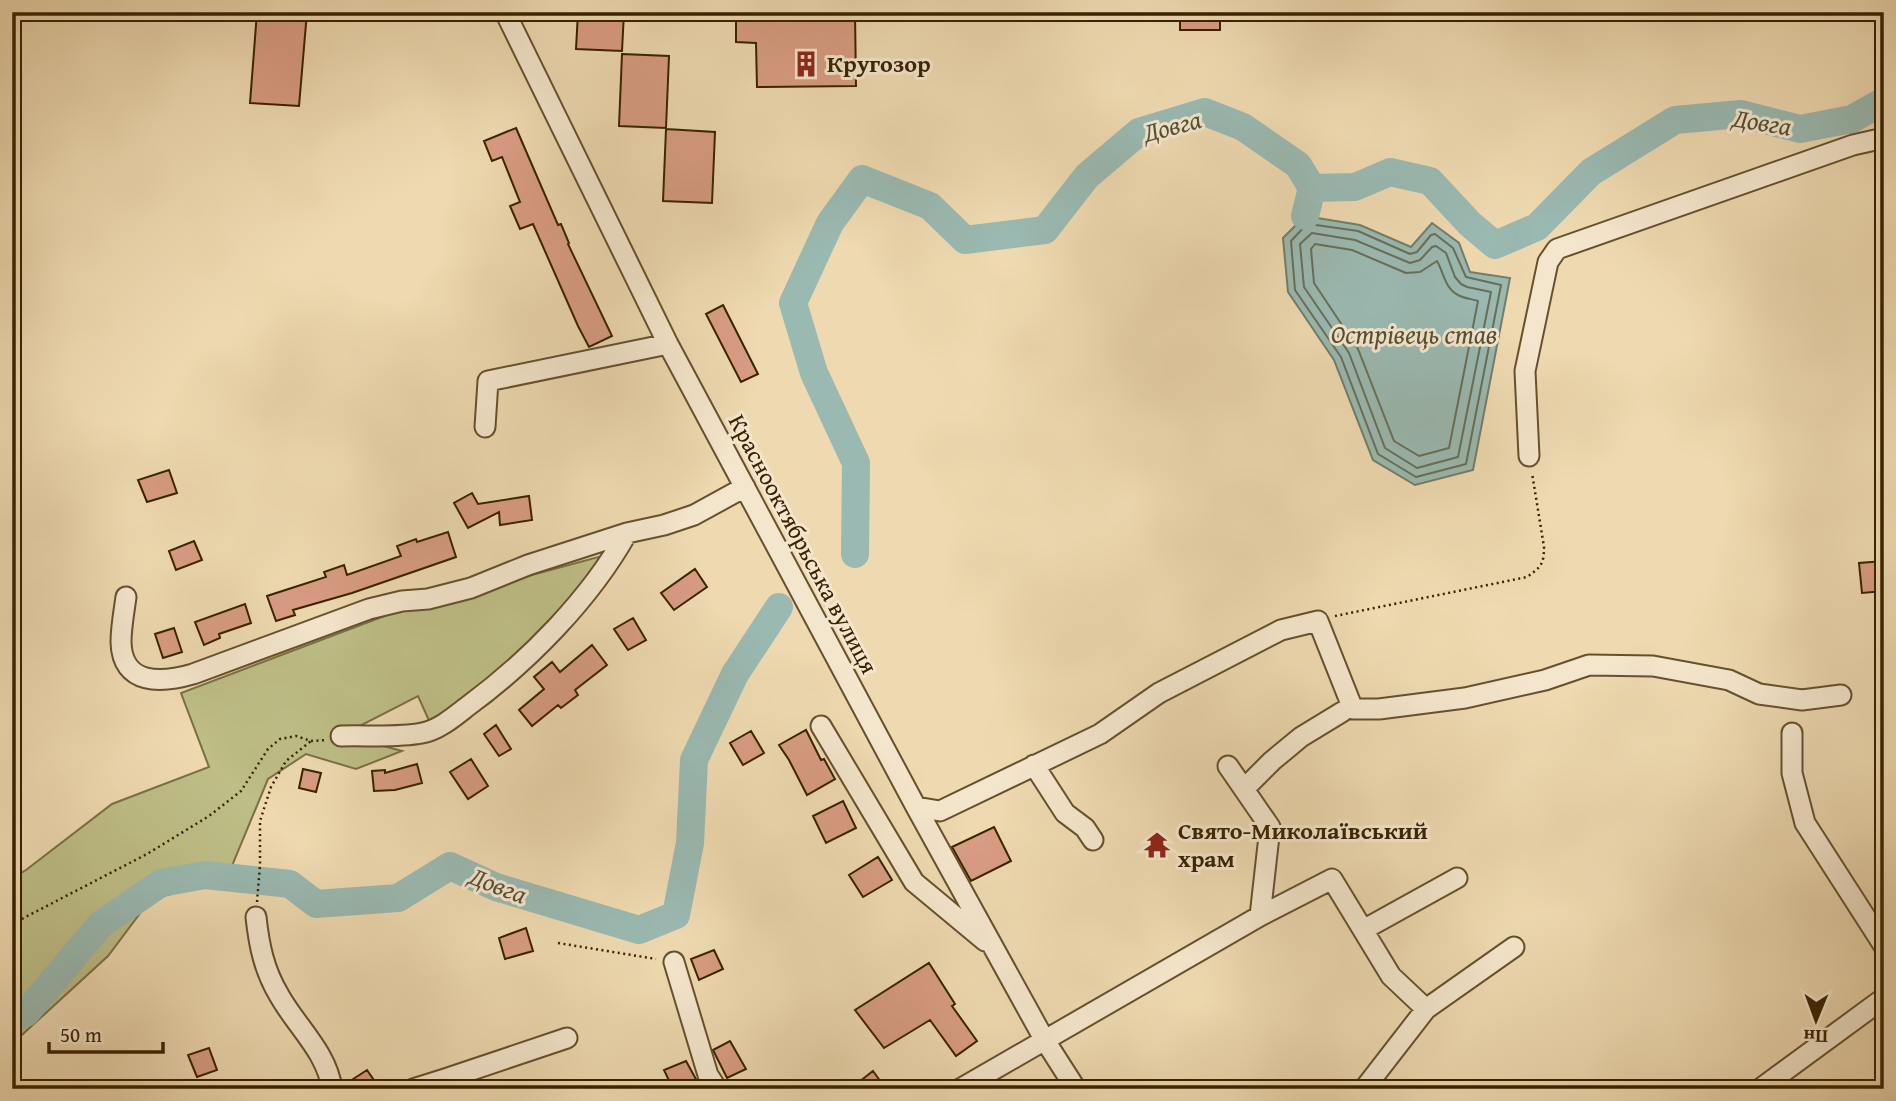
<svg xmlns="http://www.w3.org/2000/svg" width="1896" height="1101" font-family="'Gentium Book Plus',serif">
<rect width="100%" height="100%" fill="#eed9b0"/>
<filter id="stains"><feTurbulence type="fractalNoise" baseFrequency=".00286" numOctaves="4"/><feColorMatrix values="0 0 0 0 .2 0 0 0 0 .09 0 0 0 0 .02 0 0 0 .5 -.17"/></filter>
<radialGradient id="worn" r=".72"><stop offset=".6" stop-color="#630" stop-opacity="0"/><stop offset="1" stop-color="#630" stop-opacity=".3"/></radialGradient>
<path fill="#bebe87" stroke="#7b7044" stroke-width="2" d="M613,553l-78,89 -104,83 -13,-29 -76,39 60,16 -46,18 -50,-15 -38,25 -41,99 -77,22 -42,56 -96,88v-166l14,-8 86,-66 97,-37 -28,-74 214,-81z"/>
<path fill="#9ab9b1" stroke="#737d6a" stroke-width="2" d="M1305,216l55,9 51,22 21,-24 27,20 11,29 40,6 -37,192 -58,15 -42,-25 -39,-100 -46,-68 -5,-54z"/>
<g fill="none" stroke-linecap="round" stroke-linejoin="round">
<path stroke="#696e58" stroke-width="2" d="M1309,224l49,7 52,23 7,-2 14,-17 4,-1 18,14 13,29 35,8 -35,179 -50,13 -38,-23 -37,-97 -46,-67 -4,-49 15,-16z
M1312,233l43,7 55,23 10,-3 12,-13 4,-1 10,7 9,24 6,7 6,3 24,5 -33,165 -41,11 -32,-20 -36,-95 -45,-66 -4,-43z
M1315,244l37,6 54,23 14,-1 17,-11c7,12 8,29 23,35 6,3 13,3 18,5l-29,147 -30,8 -25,-15 -36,-92 -44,-66 -3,-34z"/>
<path stroke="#9ab9b1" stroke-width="28" d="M1305,216l7,-28
M855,554l1,-91 -42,-90 -21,-70 37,-80 32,-44 68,27 35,34 80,-10 42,-54 52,-44 66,-20 38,15 55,38 14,23 43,-1 35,-15 40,9 40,43 25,21 42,-18 54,-55 84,-52 66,-6 59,15 52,-10 32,-18
M12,1016l14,-3 75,-89 60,-41 44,-8 85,9 26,20 82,-6 52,-32 46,21 143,43 37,-15 14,-72 4,-83 41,-86 44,-67"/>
</g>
<path fill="#d89c82" stroke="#382200" stroke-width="2" d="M257,12h50l-8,94 -49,-3z
M578,12h46l-2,39 -46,-2z
M736,12h119l1,74 -99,1 -1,-44 -20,-1z
M1180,12h40v18h-40z
M622,54l47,2 -3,72 -47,-2z
M516,128l42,97 3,-1 8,19 -1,1 44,92 -23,11 -11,-21 -45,-102 -13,5 -10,-23 10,-4 -18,-45 -10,4 -8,-20z
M666,129l49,3 -3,71 -49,-2z
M723,305l35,69 -17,8 -35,-68z
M169,470l8,23 -30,9 -9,-22z
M472,493l6,11 51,-8 3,24 -32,5 -1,-13 -31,16 -14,-25z
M448,532l8,25 -104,36 -59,17 2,5 -19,6 -9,-25 59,-19 -2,-5 20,-7 3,10 54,-19 -4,-10 19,-7 1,3z
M194,541l8,19 -26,10 -7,-19z
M1884,561v30l-22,2 -3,-30z
M695,569l12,18 -33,23 -13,-17z
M245,604l6,19 -32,11 1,4 -16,7 -9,-23z
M633,618l13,22 -18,10 -14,-21z
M174,628l8,24 -19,6 -8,-24z
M592,645l15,20 -32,25 3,5 -17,13 -3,-3 -26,21 -13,-16 25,-21 -10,-12 18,-15 8,10z
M496,725l15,24 -12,7 -15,-22z
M806,730l15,30 3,-1 11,20 -28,16 -18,-35 -10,-15z
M751,731l13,22 -21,12 -13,-22z
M471,759l17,27 -20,13 -18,-27z
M417,764l5,19 -27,7 -21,1 -2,-20 13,-1v3z
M303,769l18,4 -5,19 -17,-4z
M843,801l13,27 -30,15 -13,-27z
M994,827l17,34 -40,20 -19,-34z
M878,857l14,23 -29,17 -14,-22z
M526,928l7,23 -28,8 -6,-21z
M714,950l9,19 -24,11 -8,-21z
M929,963l26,41 -3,2 25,35 -21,15 -26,-36 -46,28 -29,-38z
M730,1041l16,28 -19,9 -14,-28z
M209,1048l8,22 -20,7 -9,-22z
M686,1061l11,20 -17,8h-7l-9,-19z
M367,1070l13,19h-36v-4z
M873,1071l13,18h-36z"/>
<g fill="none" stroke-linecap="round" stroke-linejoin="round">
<g stroke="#66502c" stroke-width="23">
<path id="minor" d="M505,12l163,332 248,463 128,232 32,50
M485,427l3,-46 180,-37
M1529,456l-4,-85 23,-109 9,-13 296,-104 31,-7
M126,597c-2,15 -5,30 -5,45 1,44 41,41 72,32l176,-65 33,-8 26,-2 43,-11 57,-23 99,-32 37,-8 30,-10 51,-28
M821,726l93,156 71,59
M1792,733v40l13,50 79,123
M341,736c26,-1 55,2 81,-3 17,-3 33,-17 46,-27 61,-45 122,-107 159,-173
M1034,765l31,48 20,15 8,12
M1228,766l42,61 -10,89
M1244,789l28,-28 29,-24 41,-25
M916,807l24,4 160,-77 59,-41 122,-63 37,-9 35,88h26l86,-11 80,-18 44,-15 64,1 76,14 30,14 43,6 39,-5
M256,917c3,28 8,53 23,78 17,31 48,57 53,94
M1363,930l94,-52
M674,962l34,113 9,14
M448,1078l119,-40
M413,1089l35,-11 5,10
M960,1089l300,-173 72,-37 59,97 35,33
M1364,1089l62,-80 88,-62
M1760,1089l124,-91"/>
</g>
<path stroke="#382200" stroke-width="2.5" stroke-dasharray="2 3.5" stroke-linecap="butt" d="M1335,616l192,-39c14,-10 17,-13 17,-30l-12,-74
M257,902l3,-37v-44l11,-34 15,-26 25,-20
M12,924l135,-70 62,-38 32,-25 27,-42 12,-10 16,-3 15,5 15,-1
M558,943l98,16"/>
<use href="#minor" stroke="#f4e6cc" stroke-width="19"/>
</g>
<defs>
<g id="building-bare" transform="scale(2.1)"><path d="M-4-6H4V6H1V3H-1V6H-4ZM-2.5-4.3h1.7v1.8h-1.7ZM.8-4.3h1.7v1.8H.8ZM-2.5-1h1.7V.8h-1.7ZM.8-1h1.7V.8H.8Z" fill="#8f2418" stroke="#f4e6cc" stroke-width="2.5" paint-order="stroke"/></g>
<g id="temple-bare" transform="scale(2.1)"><path d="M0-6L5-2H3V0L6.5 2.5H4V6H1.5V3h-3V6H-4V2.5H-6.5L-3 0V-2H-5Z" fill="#8f2418" stroke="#f4e6cc" stroke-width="2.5" paint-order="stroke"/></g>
</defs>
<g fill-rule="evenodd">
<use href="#building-bare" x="806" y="64"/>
<use href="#temple-bare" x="1157" y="845"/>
</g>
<g text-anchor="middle" stroke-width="6" stroke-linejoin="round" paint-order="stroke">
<g font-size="24" font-weight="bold" fill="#382200" stroke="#f4e6cc" text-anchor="start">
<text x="827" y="72">Кругозор</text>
<text x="1178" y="839">Свято-Миколаївський<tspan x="1178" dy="28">храм</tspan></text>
</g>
<g font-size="24" fill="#382200" stroke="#f4e6cc">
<text transform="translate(803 544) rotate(62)" y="8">Краснооктябрьська вулиця</text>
</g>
<g font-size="26" font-style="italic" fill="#554f35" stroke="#f4e6cc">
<text transform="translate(1762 122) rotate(9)" y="9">Довга</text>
<text transform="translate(1172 126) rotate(-15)" y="9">Довга</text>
<text x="1414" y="343">Острівець став</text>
<text transform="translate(498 885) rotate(21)" y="9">Довга</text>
</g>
</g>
<rect width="1896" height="1101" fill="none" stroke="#eed9b0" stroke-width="42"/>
<rect x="14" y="14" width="1868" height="1073" fill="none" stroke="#382200" stroke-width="3.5"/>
<rect x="21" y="21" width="1854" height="1059" fill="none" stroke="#382200" stroke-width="2"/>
<g transform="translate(1816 1020) rotate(181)" stroke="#f4e6cc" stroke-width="5" paint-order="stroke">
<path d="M0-5L12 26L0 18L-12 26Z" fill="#382200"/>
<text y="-10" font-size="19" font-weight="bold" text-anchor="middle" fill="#382200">Пн</text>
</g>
<path d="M49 1042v10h114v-10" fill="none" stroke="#382200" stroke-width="3.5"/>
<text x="60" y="1042" font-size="21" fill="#382200" stroke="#f4e6cc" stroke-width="5" paint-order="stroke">50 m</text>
<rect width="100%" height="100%" filter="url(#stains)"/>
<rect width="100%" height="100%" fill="url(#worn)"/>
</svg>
